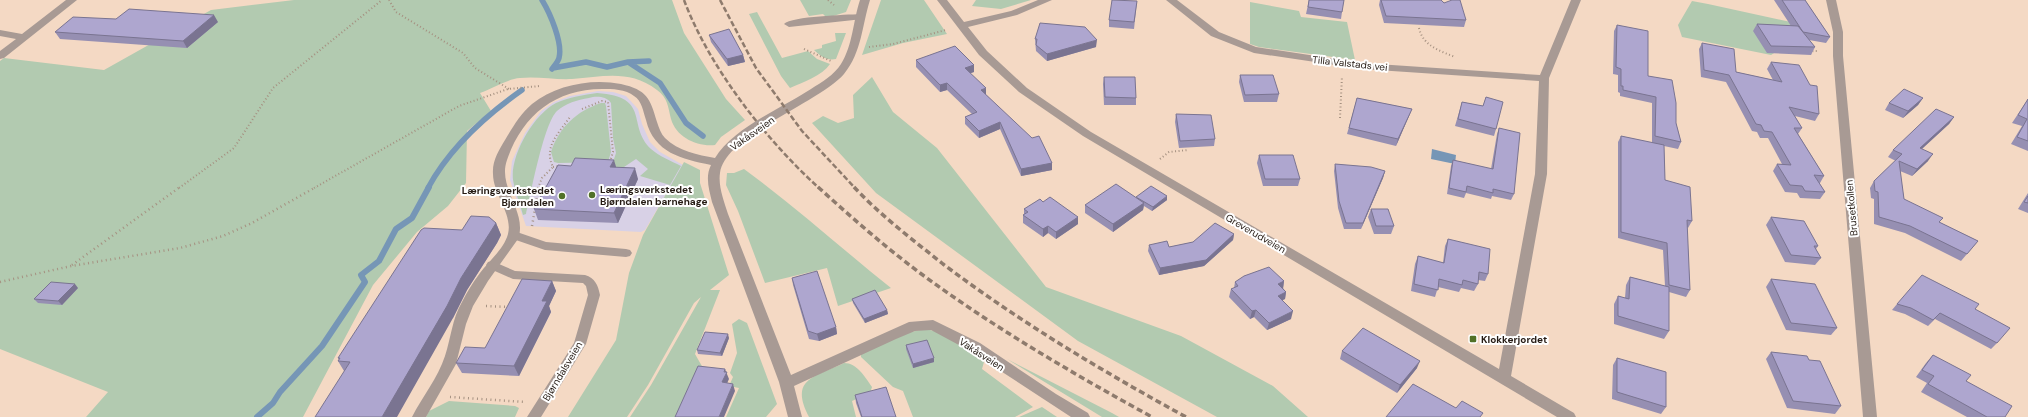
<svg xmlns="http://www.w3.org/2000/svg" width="2028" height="417" font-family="'DM Sans',sans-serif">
<rect width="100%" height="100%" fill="#f4d9c4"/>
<path fill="#d8d1e6" d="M598,91l15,1 13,4 12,13 4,15 8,18 10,10 23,13 -38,65 -4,2 -115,-6 -16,-46 2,-19 13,-28 16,-22 13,-9 16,-6z"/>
<path fill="#b2cab0" d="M294,0h378l12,33 42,66 19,21 -24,17 -6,8c-18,2 -39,-8 -44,-26 -3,-12 -3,-21 -14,-29 -28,-21 -54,-13 -85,-11 -17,1 -35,-3 -52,-1 -13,1 -28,11 -40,15l11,18 -24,20 -1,52 -18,23 -31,26 -44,53 -70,132h-217l22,-25 -108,-43v-288l4,-3 100,12 107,-60z
M800,0h51l-5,12 -19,6 -4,-4 -14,2z
M881,0h43l23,34 -44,9 -41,12z
M976,0h55l-30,9 -29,-3z
M1692,1l16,3 115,25 -29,11 -23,15 -89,-18 -4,-12z
M1250,2l49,9 2,6 46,5 8,38 -96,-13 -9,-3z
M757,12l25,46 26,-7 9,8 13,5c-8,12 -27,18 -40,24l-9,-12 -32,-62z
M835,33h11l-10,26c-9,2 -16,-3 -22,-9l8,-2v-3l14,-4z
M872,77l21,35 44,36 109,139 135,49 92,50 35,31h-91l-139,-76 -202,-148 -64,-70 11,-7 15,7 16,-5 -1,-23z
M597,93c55,4 29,32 54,56 8,7 20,12 30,17l-11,19 -30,-9 8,-7 -12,-10 -15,10 -5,-2 -3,-5 3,-9 -3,-15 -2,-35c-5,-7 -15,-7 -22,-5 -12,2 -23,5 -32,13 -13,12 -26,82 -31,103l-3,1c-3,-11 -8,-24 -10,-35 -3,-25 21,-66 43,-77 13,-6 28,-8 41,-10z
M601,103h4l1,3 5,46 -3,10 -50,1 -4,-1 -3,-10c8,-25 26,-41 50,-49z
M684,162l16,8v13l29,92 -19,15h10l-25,64 20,35 -3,28h-82l21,-32 50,-88 -7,6 -46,82 -21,32h-59l48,-77 13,-67 14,-38z
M744,169c51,37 98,80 147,119l-53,18 -11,-38 -62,15 -27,-72 -12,-26 1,-12h7z
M739,319l8,4 30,81 -11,13h-40l13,-29 -10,-2 4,-9 -3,-4 7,-20 -5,-29z
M925,329c22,3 41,20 59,33l-2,7 51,38 -18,10h-102l-10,-26 -10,-4 -32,-30v-3l45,-21z
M1007,359l105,54 7,4h-17z
M844,363c13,0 21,14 28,24l-2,6 -18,8 4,16h-47c-20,-38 5,-40 35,-54z
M449,401l66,5 4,2 -4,9h-89l3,-6z
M1042,407l15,10h-38z"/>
<path fill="#7696b6" d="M1432,149l24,6 -1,9 -24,-5z"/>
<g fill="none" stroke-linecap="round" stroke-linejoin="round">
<path stroke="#7696b6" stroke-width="5.5" d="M542,0c8,13 21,43 17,58 -1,4 -5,8 -7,11
M628,62l21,-1
M553,68l33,-6 21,5 21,-5 32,21 26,40 17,13
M428,188c22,-41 57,-72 94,-98"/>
<path stroke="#7696b6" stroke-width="6" d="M257,417l16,-14 7,-11 42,-46 43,-64 -4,-7 18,-14 17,-32 16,-11 17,-31"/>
<path stroke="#a59181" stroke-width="2" stroke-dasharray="1 2.5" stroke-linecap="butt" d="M389,0l7,12 67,41 12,15 34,21
M828,0l6,5
M1419,28c4,18 21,23 36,29
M869,47l24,-3 53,-14
M804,49l27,12
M1810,54l3,-3h5
M582,109l20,-8 6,1 5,50 -3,10
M1340,118l2,-42
M1160,159l9,-7 19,-2
M553,167l7,-1
M179,188l55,-40 39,-60 109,-88
M314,188l145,-82 49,-17 32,-3
M538,188l4,-10 11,-11c-10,-20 6,-34 17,-50"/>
<path stroke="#a59181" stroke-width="2.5" stroke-dasharray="1 3.5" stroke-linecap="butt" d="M532,226l7,-39
M72,265l108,-78
M0,282l71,-16 109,-18 43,-12 29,-13 64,-36
M486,306l23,1
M450,397l75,5"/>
<path fill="#a89a94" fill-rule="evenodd" d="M860,14l4,3 -1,2 -74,8 -5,-3c8,-8 62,-9 76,-10z
M514,231l32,11 80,7 4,1 2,3 -2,3 -4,1 -81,-7 -35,-12 -2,-3 2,-3z
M492,261l23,10 70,4c10,3 13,10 15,20l-14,49 -45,73h-14l47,-74 14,-48 -2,-9 -3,-3 -70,-4 -25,-11 -2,-3 2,-3z"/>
<path fill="#a89a94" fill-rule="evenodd" d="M66,0h11l-73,58 -4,1v-8l16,-12 -16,-3v-6l22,4z
M860,0h10c-8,25 -8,52 -26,74 -25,29 -119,61 -124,99 -2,13 4,28 8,41l63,161 118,-53 24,-2 47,23 76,51 32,19 2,4h-19l-101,-66 -39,-21 -16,1 -19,8 -102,47 8,31h-14l-9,-35 -67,-180c-3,-13 -7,-25 -1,-37 -29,-6 -57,-12 -65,-45 -3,-9 -4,-19 -12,-24 -8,-7 -22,-7 -32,-7 -47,0 -80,27 -95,71 -10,28 21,52 11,79l-30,42 -15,25 -7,18 -10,40 -30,53h-14c10,-20 26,-39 33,-61 6,-18 7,-37 17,-54 5,-10 11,-20 18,-29 8,-11 24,-24 28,-39 5,-20 -15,-40 -15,-60 -1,-13 6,-24 12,-34 8,-13 15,-26 27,-36 23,-19 60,-26 89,-20 26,6 29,14 36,38 2,6 4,12 8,16 13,13 33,17 50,20 18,-30 67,-50 96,-69 11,-7 23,-14 30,-25 12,-19 12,-43 19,-64z
M937,0h10l17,22 47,-11 27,-11h14l-35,15 -49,12 19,24 40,37 64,44 408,237 36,-195 4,-93 -177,-12 -108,-16 -43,-17 -45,-36h11l42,32 37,15 106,16 178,12 31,-75h10l-32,78 -2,96 -36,202 63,37 2,4h-19l-474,-281 -64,-44 -40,-37z
M1826,0h10l7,32v24l34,361h-14l-30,-361v-24z"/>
<path stroke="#8e7b6d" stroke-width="2.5" stroke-dasharray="5.5 2.5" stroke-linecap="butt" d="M684,0c25,67 82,140 135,188
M720,0l36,68 46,63 53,57"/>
<path stroke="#8e7b6d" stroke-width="3.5" stroke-dasharray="6 3.5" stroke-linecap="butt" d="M818,187c33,30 66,59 102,86 73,54 152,100 232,144
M854,187c26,28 59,53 89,77 77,58 159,107 243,153"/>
</g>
<path fill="#968fb2" d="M1309,0l33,12 -1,7 -35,-5z
M1380,0h61l25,20 -2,7 -80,-4 -5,-18z
M1774,0h31l25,37 -4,6 -17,-3 6,7 -4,8 -44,-2 -14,-22 4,-7 34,2z
M1137,1l-3,28 -25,-2v-7z
M218,22l-31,26 -127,-9 -5,-7z
M1617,25l59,98 5,19 -3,7 -14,-3 1,34 27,41 -4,7 -1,-1 3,63 -4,7 -17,-5v39l-5,8 -50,-15v-20l4,-8 7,2 1,-13 4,-8 35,9 -2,-36 -45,-12v-96l3,-6 31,7v-40l-32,-7v-3l-2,-1v-17l-5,-1 1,-43z
M709,35l34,20 2,7 -17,4 -17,-24z
M1035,39l61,8 -49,14 -11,-10z
M1702,43l34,29 37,8 -6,-11 4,-7 48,52 -4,7 -20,-5 7,12 -4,6 26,42 -4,7h-1l6,9 -5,7 -20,-1 -3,-5 -12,-1 -12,-21 4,-7h5l-14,-26h-8l-3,-6 -5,-1 -26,-49 -25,-5 -2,-28z
M916,60l58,5v7l-4,1 16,22 66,68v7l-31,6 -21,-47 -21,9 -14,-14v-7l7,-3 -25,-24 -7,2 -24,-25z
M1240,75l39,19 -2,8h-33l-5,-20z
M1104,77l32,21v7h-32l-1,-21z
M1486,97l10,32 -2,7 -39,-10 7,-24 21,4z
M1357,98l55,11 -3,7 -13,30 -49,-12z
M1923,98l-5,7 -15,13 -18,-8 4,-7z
M2028,99v52l-17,-7 11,-18 -10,-3z
M1176,114l39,25 -1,7 -35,2 -4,-26z
M1954,117l-5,7 -27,25 6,12 -16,15 -12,-5 4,28 35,23 39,19 -17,20 -56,-28 -31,-9v-25l-3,-1 -1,-10 4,-7 22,-20 -8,-4 5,-7z
M1499,128l15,66 -3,6 -19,-4 -1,3 -25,-6 -2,5 -17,-4 4,-28 2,-6 38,9 6,-35z
M1259,155l41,24 -2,7h-35l-6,-23z
M1335,164l50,7 -2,7 -22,51h-17l-6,-21 -4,-37z
M616,168l22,11 -20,44 -80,-3 -4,-11z
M2028,193v20l-10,-4z
M1136,198l31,2 -15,11 -8,-5 -1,4 -30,22 -28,-19v-8z
M1043,202l35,15v7l-22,15 -8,-6 -5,4 -20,-14v-8h1v-6z
M1371,209l23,17 -3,8h-17l-6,-17z
M1771,217l47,29 -2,3 5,9 -6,7 -30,-3 -19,-37z
M496,223l5,12 -4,8 -30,47 -14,28 -109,53 -6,-10 1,-1 -1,-2 124,-128z
M1234,234l-1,6 -29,26 -45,9 -11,-24 1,-6 20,2z
M1448,239l40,35 -3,7 -7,-1v4l-4,7 -13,-3 -2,4 -21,-5 -3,10 -24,-6 4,-27 3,-8 25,7 2,-17z
M792,278l44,49 1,7 -18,7 -10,-2 -16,-54z
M1771,279l66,49 -6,7 -45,-5 -20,-43z
M552,281l4,10 -7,15 2,6 -32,64 -57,-3 -6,-10 29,-15z
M1284,281l-1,7 3,4 -1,7 -3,1 9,19 -24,11 -13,-13 -4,2 -21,-22 2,-8 3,-1 1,-6z
M78,288l-16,17 -24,-2 -4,-4z
M852,299l35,11 1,4 -23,9 -12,-20z
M1897,304l78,5 22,34 -6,6 -56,-30 -7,7 -23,-12 -13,-4z
M729,338l-7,18 -24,-2 -1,-4z
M906,345l28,17 -21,6 -7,-19z
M1342,351l75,17 -20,25 -57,-34z
M1771,352l38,8 32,46 -6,8 -48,-6 -21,-49z
M1933,355l72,62h-38l-46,-25 6,-9 -11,-6 10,-14z
M1617,358l49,49 -5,7 -49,-15 1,-34z
M855,395l41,22h-35l-5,-14z"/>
<path fill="#7a7491" d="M214,15l4,7 -31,26 -4,-7z
M1097,40l-1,7 -49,14v-7z
M743,55l2,7 -17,4 -1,-7z
M974,65v7l-9,3v-7z
M947,83v7l-7,2v-7z
M986,88v7l-5,-5z
M1923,98l-5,7 -15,13 5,-7z
M1412,109l-3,7 -13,30 2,-7z
M1954,117l-5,7 -34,31 5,-7z
M1000,122v7l-21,9v-7z
M1933,154l-5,7 -16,15 5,-7z
M614,160l3,10 -7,-3z
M1052,163v7l-31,6v-7z
M635,168l3,11 -20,44 -4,-10z
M1385,171l-2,7 -22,51 2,-6z
M1167,196v4l-15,11 1,-4z
M1144,203l-1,7 -30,22v-8z
M1078,217v7l-22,15v-7z
M496,223l5,12 -4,8 -30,47 -14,28 -56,99h-15l79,-139z
M1048,226v7l-5,4v-8z
M1234,234l-1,6 -29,26 -45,9 1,-7z
M552,281l4,10 -7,15 2,6 -32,64 -5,-10 28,-65z
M1284,281l-1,8 -5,-5z
M75,284l3,4 -16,17 -4,-4z
M1286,292l-1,7 -9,4 2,-7z
M887,310l1,4 -23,9 -1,-4z
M1256,310l-2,7 -4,2 2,-8z
M1293,311l-2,8 -24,11 2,-7z
M836,327l1,7 -18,7 -2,-7z
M728,334l1,4 -7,18 -2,-3z
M934,358v4l-21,6v-4z
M1420,361l-3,7 -20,25 3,-8z
M725,369l4,10 -5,11 -2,-8z
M733,384l2,7 -11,26h-5z"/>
<path fill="#aea6cf" stroke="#7a7491" d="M1112,0l25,1 -3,21 -25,-2z
M1309,0h35l-2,12 -34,-5z
M1381,0h60l3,3 8,-3h8l6,20 -80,-4z
M1782,0h23l25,37 -27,-5z
M129,9l85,6 -31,26 -128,-9 18,-15 43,2z
M1040,23l45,4 12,13 -50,14 -11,-9 1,-6h-2z
M1757,24l41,2 17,21 -44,-1z
M1617,25l31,6v45l24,4 4,23v20l5,19 -26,-6 1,-39 -33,-7v-4h-2v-17l-5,-2z
M729,29l14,26 -16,4 -18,-24z
M1702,43l32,6 2,23 46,10 -11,-20 28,3 11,20 7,1 2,28 -30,-7 13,21h-8l30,48 -10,-1 11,17 -20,-1 -3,-5 -12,-1 -13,-21 14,1 -19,-33 -8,-1 -3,-6 -5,-1 -27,-49 -25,-5z
M955,46l19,19 -9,3 21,20 -5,2 51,48 7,-2 13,27 -31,6 -21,-47 -21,9 -14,-14 12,-5 -30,-29 -7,2 -24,-25z
M1240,75h33l6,19 -34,1z
M1104,77h31l1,21 -31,-1z
M1904,89l19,9 -15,13 -19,-8z
M1486,97l17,5 -7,27 -38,-10 4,-17 21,4z
M1357,98l55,11 -14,30 -49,-11z
M2028,99v42l-11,-4 10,-18 -9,-4z
M1936,109l18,8 -34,31 13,6 -16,15 -18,-8 5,38 39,19 -4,4 39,19 -11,13 -57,-28 -31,-9 -1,-25 -3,-1 -1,-10 28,-27 -9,-4z
M1176,114l35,1 4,24 -35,2z
M1499,128l21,5 -6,61 -21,-5v4l-26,-7 -1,6 -17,-4 4,-28 40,9z
M1621,136l43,9 1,35 25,7 2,34 -5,-1 3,70 -21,-5 -2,-42 -46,-11z
M1259,155h34l7,24h-35z
M575,158l39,2 -4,7 25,1 -21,45 -80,-4 24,-44 13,1z
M1335,164l36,3 14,4 -22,52h-17l-7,-22z
M1116,184l28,19 -31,21 -28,-19z
M1151,186l16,10 -14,11 -17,-10z
M2028,196v7l-4,-1z
M1050,197l28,20 -22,15 -8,-6 -5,3 -20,-14 5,-3 -4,-3 16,-10 3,3z
M1371,209h17l6,17h-18z
M471,216l18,1 7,6 -5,8 -30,47 -14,28 -65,111h-67l35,-55 -12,-1 2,-3h-2l83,-128 3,-2 38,2z
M1771,217l33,4 14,25h-4l7,12 -30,-3z
M1215,223l19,11 -28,26 -46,8 -11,-23 18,-4 2,6 24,-5z
M1448,239l42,10 -2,25 -9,-2 -1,12 -15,-4 -1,5 -23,-6 -1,11 -24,-6 4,-28 26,7z
M1269,267l15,14 -6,3 8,8 -8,4 15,15 -24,12 -13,-13 -4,1 -21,-22 7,-3 -3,-4 9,-6z
M817,271l19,56 -19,7 -9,-3 -16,-53z
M1922,275l57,29 -4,5 35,19 -13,15 -57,-30 -7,7 -22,-12 -14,-4z
M1630,277l39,10v44l-51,-15v-20l11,3z
M522,279l30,2 -10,20h5l-33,65 -58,-3 9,-16 20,1z
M1771,279l44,5 22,44 -46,-5z
M51,282l24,2 -17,17 -24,-2z
M875,290l12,20 -23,9 -12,-20z
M1363,328l57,33 -20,24 -58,-34z
M705,332l23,2 -8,19 -23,-3z
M927,340l7,18 -21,6 -7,-19z
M1771,352l36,4 2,4 11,1 21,45 -48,-5z
M1933,355l38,20 -5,6 46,25 -7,11h-18l-59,-33 6,-8 -12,-6z
M1617,358l49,14v35l-49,-15z
M698,366l27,3 -1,3h3l-5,10 11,2 -14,33h-44z
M1413,384l43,24 6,-7 21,12 -3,4h-94z
M886,387l10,30h-34l-7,-22z"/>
<g fill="#517127" stroke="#fff" stroke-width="1.5">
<circle cx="592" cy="195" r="4"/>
<circle cx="562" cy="196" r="4"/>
<rect x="1469" y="335" width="8" height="8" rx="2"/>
</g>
<g text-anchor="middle" stroke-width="4" stroke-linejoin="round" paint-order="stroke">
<g font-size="10" fill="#251b14" stroke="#fff">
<text transform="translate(1350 63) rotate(6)" y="4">Tilla Valstads vei</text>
<text transform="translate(752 133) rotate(-35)" y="4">Vakåsveien</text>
<text transform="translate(1851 208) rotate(-95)" y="4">Brusetkollen</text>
<text transform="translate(1256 233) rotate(30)" y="4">Greverudveien</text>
<text transform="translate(982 354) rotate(33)" y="4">Vakåsveien</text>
<text transform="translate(562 371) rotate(-59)" y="4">Bjørndalsveien</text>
</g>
<g font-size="10" font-weight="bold" fill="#251b14" stroke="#fff" text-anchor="start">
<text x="600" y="193">Læringsverkstedet<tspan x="600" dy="12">Bjørndalen barnehage</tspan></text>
<text x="554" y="194" text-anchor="end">Læringsverkstedet<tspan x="554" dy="12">Bjørndalen</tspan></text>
<text x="1481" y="343">Klokkerjordet</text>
</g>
</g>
</svg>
